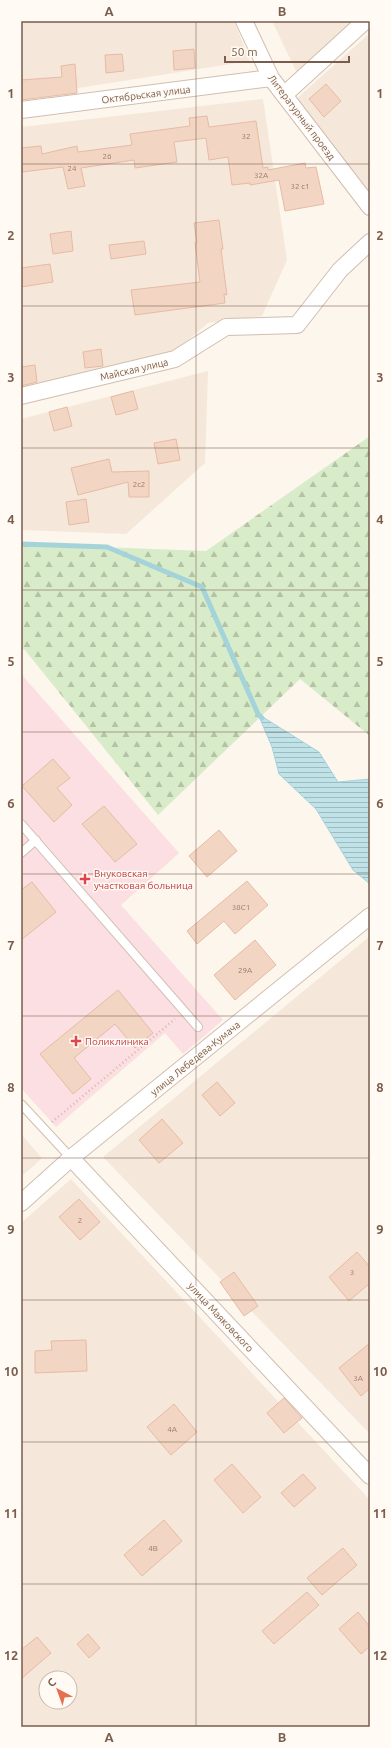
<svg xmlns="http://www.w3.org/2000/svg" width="391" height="1748" font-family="Ubuntu,sans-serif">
<defs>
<pattern id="forest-firs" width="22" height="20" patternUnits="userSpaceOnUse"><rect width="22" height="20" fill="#d8ecc9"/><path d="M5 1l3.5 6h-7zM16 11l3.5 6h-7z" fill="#b4c2a5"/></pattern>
<pattern id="water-rules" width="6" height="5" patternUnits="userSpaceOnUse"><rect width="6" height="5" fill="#bfe3e8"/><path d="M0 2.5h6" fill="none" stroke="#a0bbbe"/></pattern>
</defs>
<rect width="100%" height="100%" fill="#fdf6ec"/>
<path fill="#f5e8da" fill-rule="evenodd" d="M21,21h213l16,40 -229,36z
M272,21h86l-60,54z
M370,33v160l-74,-94z
M263,99l24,161 -25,56 -54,7 -40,34 -147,33v-263z
M208,371l-3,92 -79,71 -105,-4v-111z
M370,936v498l-267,-277z
M21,1134l21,24 -21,19z
M71,1179l299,321v227h-349v-504zM46,1678h24v24h-24z"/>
<path fill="#fbdfe3" d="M21,674l158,179 -58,52 102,115 -40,34 -18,-21 -109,94 -35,-39z"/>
<path fill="url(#forest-firs)" d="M370,436v300l-70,-57 -142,136 -134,-166 -3,2v-107l185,7z"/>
<path fill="url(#water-rules)" stroke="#a5d3da" d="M258,714l61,38 19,30 32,-3v105l-17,-14 -37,-61 -37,-35 -7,-27z"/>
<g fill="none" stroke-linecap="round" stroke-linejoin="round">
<path stroke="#a5d3da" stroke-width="5" d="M21,544l86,3 95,40 56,127 4,4"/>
</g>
<path fill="#f3d5c3" stroke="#e6bba3" d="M194,49l1,19 -21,2 -1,-19z
M122,54l2,17 -18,2 -1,-18z
M75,64l2,29 -56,7v-20l41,-3 -1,-11z
M326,84l15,17 -17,16 -15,-18z
M207,116l2,11 47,-6 7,47 5,-1v3l37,-7 1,5 10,-1 8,37 -39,7 -6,-31 -29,5v-2l-18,2 -4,-28 -19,3 -3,-22 -32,4 3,20 -42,6 -1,-8 -53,8 4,18 -17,3 -5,-22 -41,5 -1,-24 20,-2 1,8 35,-8 1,6 54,-7 -2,-11 60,-8 -1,-8z
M219,220l4,29h-2l6,46 -3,-1 1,9 -90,12 -4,-25 69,-8 -5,-39h2l-3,-20z
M71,231l2,20 -20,3 -3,-20z
M144,241l2,13 -35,5 -2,-14z
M50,264l3,18 -32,5v-19z
M101,349l2,17 -18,2 -2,-16z
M35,365l2,17 -16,4v-19z
M133,391l5,18 -22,6 -5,-18z
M67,407l5,19 -18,5 -5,-19z
M176,439l4,21 -22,4 -4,-21z
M109,459l3,13 37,-1v26h-20l-1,-15 -50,13 -7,-27z
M86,499l3,23 -20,3 -3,-23z
M53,759l17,19 -13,10 15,17 -18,17 -32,-36z
M104,806l33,38 -22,18 -33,-38z
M219,830l18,21 -30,26 -18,-21z
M247,881l21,24 -33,29 -11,-13 -27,23 -10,-13z
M32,882l24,30 -35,28v-50z
M255,940l21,25 -41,35 -21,-25z
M118,990l35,43 -18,15 -20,-24 -41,34 17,21 -18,15 -33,-40z
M217,1082l18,21 -15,13 -18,-21z
M162,1119l21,24 -24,20 -20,-23z
M79,1199l21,23 -20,18 -21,-23z
M357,1252l13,15v16l-21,18 -20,-24z
M234,1272l24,34 -14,10 -24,-34z
M86,1340l1,31 -52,2v-22l17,-1 -1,-9z
M370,1343v45l-9,8 -22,-28z
M284,1398l18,20 -18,15 -17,-20z
M174,1404l23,28 -26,23 -24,-28z
M232,1464l29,33 -18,16 -29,-33z
M303,1474l13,14 -22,19 -13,-14z
M164,1520l18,21 -40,35 -18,-21z
M343,1548l14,17 -35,30 -15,-17z
M307,1592l12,13 -45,39 -12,-13z
M358,1612l12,15v19l-9,8 -22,-25z
M88,1634l12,14 -11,10 -12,-14z
M37,1637l14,16 -30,26v-29z"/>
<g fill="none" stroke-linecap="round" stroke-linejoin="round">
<g stroke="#d1beb0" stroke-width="10">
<path id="lane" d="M21,824l177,203
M21,853l15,-13
M21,1104l50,54"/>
</g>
<g stroke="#d1beb0" stroke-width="18">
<path id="street" d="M244,21l27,57 99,129
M284,95l81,-74
M21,110l250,-32
M21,396l154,-37 51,-32 71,-2 43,-55 30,-28
M71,1158l299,318
M21,1203l50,-45 299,-242"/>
</g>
<path stroke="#d9b8a5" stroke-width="2.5" stroke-dasharray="1 3" stroke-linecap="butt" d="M52,1122l123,-103"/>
<use href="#lane" stroke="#fff" stroke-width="8"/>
<use href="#street" stroke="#fff" stroke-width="16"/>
</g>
<path fill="none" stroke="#7a5c4d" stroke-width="1" stroke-opacity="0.55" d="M196,21v1706M21,164h349M21,306h349M21,448h349M21,590h349M21,732h349M21,874h349M21,1016h349M21,1158h349M21,1300h349M21,1442h349M21,1584h349"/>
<g fill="#e0444e" stroke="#fffaf3" stroke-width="1.5">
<path d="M83 873h4v4h4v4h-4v4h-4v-4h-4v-4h4z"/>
<path d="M74 1035h4v4h4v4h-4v4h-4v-4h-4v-4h4z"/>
</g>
<g text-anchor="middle" stroke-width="3" stroke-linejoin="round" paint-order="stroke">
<g font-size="8" fill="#987a6a">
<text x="246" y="139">32</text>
<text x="107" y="159">26</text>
<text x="72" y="171">24</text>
<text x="261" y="178">32А</text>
<text x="300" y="189">32 с1</text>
<text x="139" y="487">2с2</text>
<text x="241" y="910">38С1</text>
<text x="245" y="973">29А</text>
<text x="80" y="1223">2</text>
<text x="352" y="1275">3</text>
<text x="358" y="1381">3А</text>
<text x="172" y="1432">4А</text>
<text x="153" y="1551">4В</text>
</g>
<g font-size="10" fill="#7a5c4d" stroke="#fffaf3">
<text transform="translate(146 94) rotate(-7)" y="4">Октябрьская улица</text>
<text transform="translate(302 117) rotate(53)" y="4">Литературный проезд</text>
<text transform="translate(134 369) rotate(-13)" y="4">Майская улица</text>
<text transform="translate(195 1058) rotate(-39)" y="4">улица Лебедева-Кумача</text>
<text transform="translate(221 1317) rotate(47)" y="4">улица Маяковского</text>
</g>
<g font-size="10" fill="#be3a42" stroke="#fffaf3" text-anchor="start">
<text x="94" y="877">Внуковская<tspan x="94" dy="12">участковая больница</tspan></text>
<text x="85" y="1045">Поликлиника</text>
</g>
</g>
<rect width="391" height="1748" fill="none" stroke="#fffaf3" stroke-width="44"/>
<g transform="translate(58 1690) rotate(319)"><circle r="19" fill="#fffaf3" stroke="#cabbb1"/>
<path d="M0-3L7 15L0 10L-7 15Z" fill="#e76f51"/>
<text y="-6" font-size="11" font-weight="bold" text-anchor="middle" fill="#7a5c4d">С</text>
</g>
<path d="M225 56v6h124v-6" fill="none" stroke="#7a5c4d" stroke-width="2"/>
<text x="231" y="56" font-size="12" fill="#7a5c4d" stroke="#fffaf3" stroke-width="3" paint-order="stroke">50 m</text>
<rect x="22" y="22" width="347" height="1704" fill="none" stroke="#7a5c4d" stroke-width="1.5"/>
<g font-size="13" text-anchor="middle" font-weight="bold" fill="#7a5c4d">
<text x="109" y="16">A</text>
<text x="282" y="16">B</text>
<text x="11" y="98">1</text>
<text x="380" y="98">1</text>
<text x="11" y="240">2</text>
<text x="380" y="240">2</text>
<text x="11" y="382">3</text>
<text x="380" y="382">3</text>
<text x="11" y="524">4</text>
<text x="380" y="524">4</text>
<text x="11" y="666">5</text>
<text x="380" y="666">5</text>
<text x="11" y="808">6</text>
<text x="380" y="808">6</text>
<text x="11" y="950">7</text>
<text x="380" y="950">7</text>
<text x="11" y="1092">8</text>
<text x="380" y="1092">8</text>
<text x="11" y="1234">9</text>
<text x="380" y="1234">9</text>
<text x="11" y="1376">10</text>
<text x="380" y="1376">10</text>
<text x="11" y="1518">11</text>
<text x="380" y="1518">11</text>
<text x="11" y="1660">12</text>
<text x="380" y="1660">12</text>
<text x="109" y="1742">A</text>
<text x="282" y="1742">B</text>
</g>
</svg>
